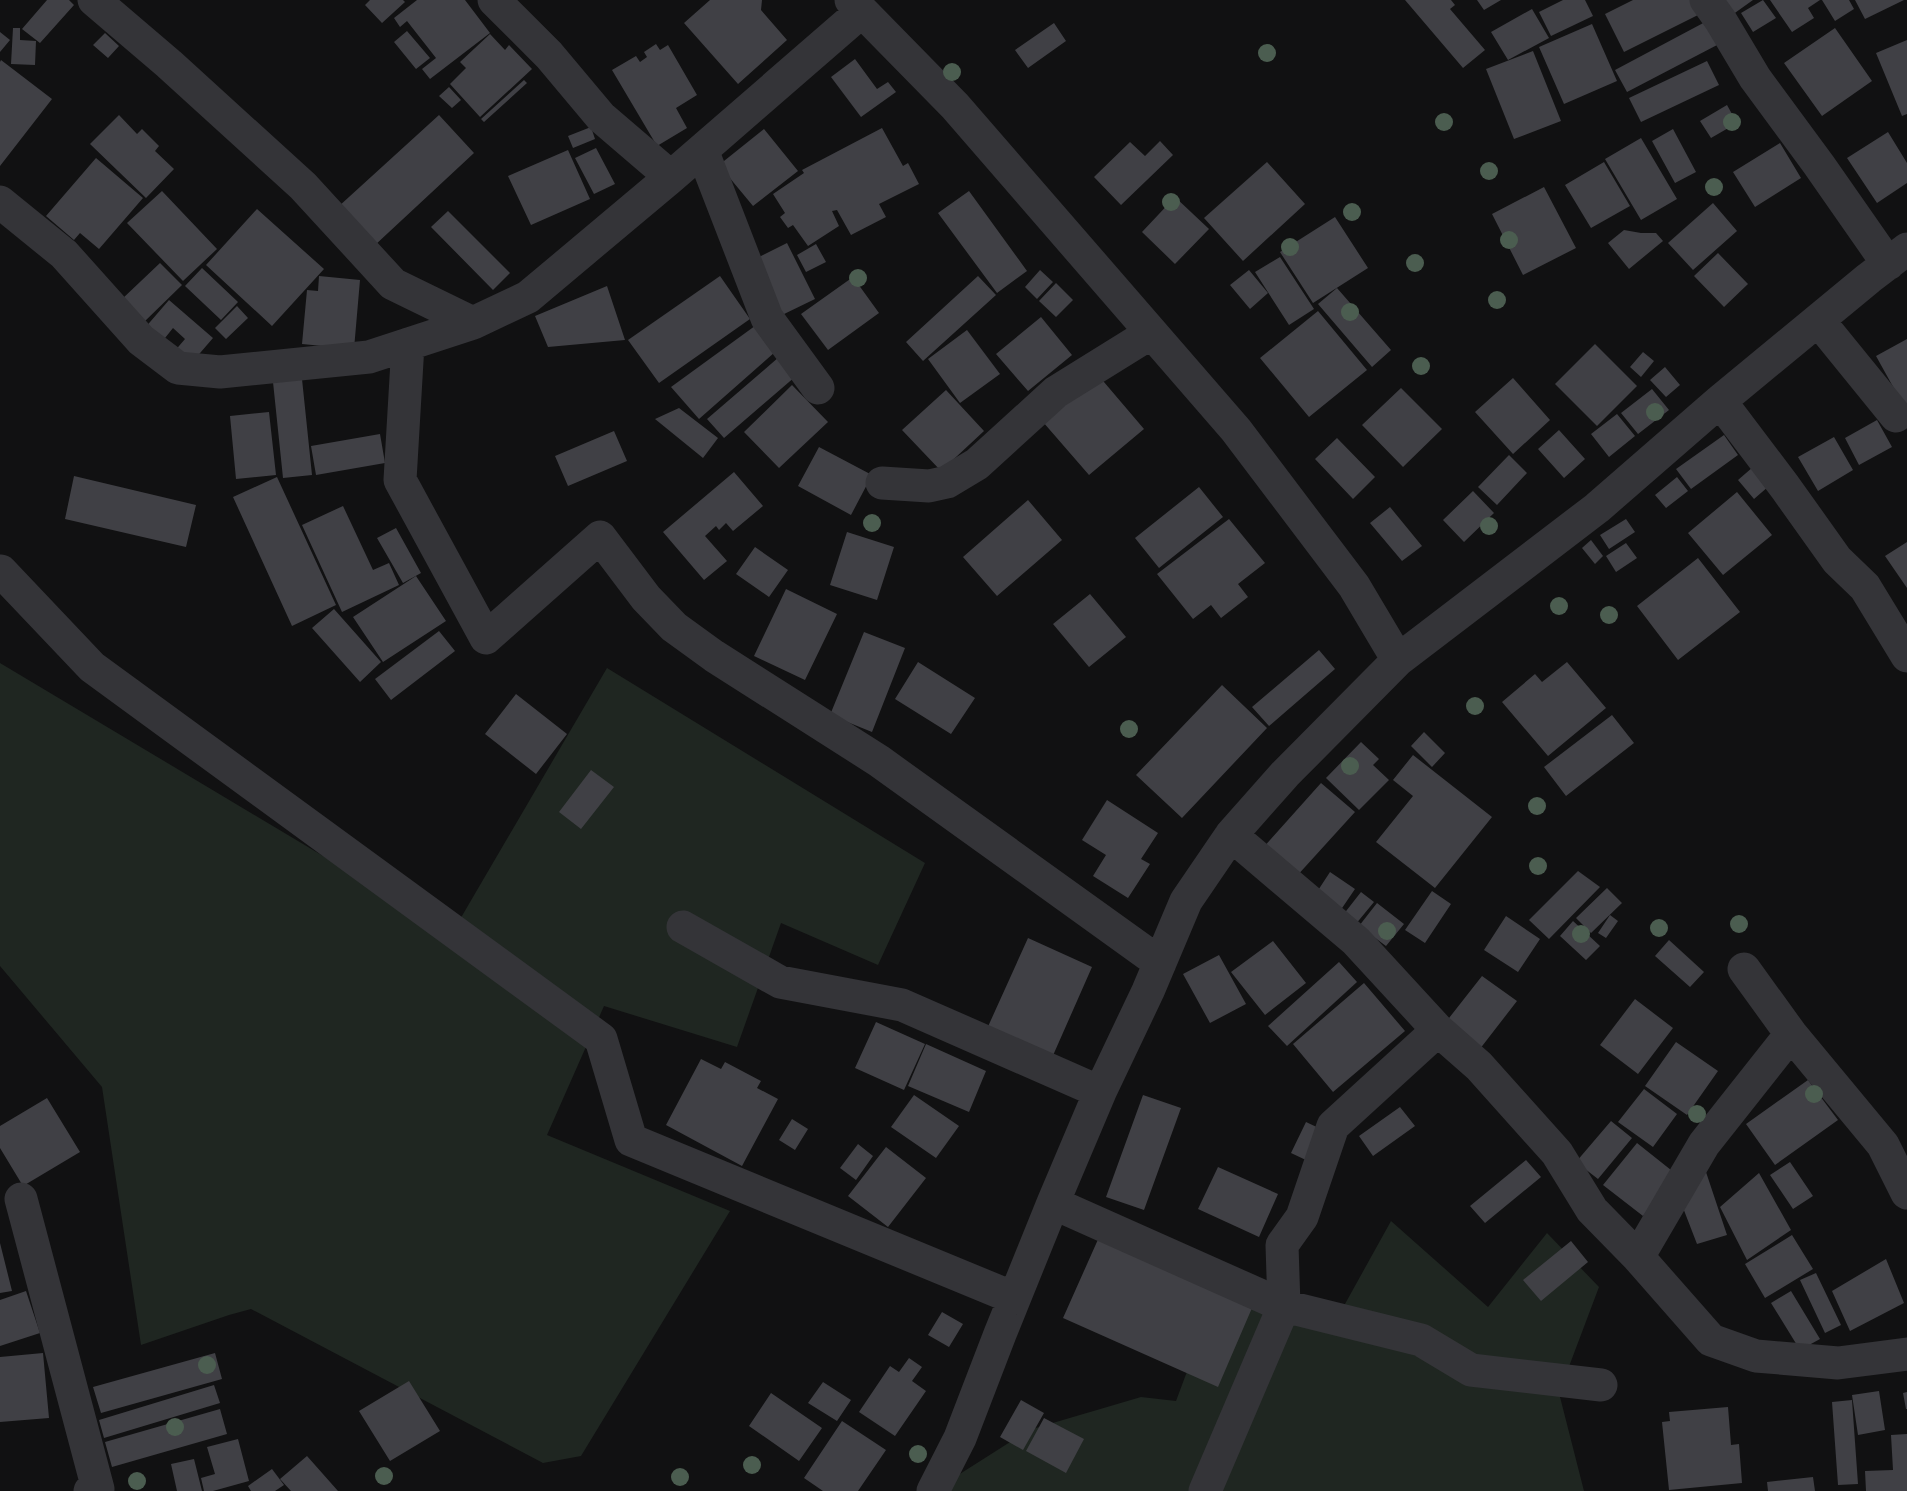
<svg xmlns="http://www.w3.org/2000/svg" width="1907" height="1491" font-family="'PT Sans Narrow',sans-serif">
<rect width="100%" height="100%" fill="#111112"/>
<path fill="#1f2621" d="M0,663l452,270 155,-265 318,195 -47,102 -97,-42 -44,124 -133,-41 -57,129 183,76 -149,245 -38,7 -292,-154 -22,6 -88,30 -39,-258 -102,-121z
M1391,1221l97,86 59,-74 52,54 -40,106 25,98h-651l96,-61 112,-33 35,4 43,-115 121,27z"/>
<path fill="#404045" d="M47,0h22l5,5 -34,38 -18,-14z
M370,0h33l2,2 -23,21 -17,-18z
M417,0h48l25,33 -60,46 -8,-10 14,-11 -29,-37 -7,6 -6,-9z
M710,0h52l-1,10 26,30 -49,44 -54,-61z
M1405,0h46l4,5 -5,4 35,41 -22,18z
M1477,0h24l-17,10z
M1563,0h22l8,16 -42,20 -12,-24z
M1633,0h63l6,13 -78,39 -19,-38z
M1722,0h31l-21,15z
M1763,0l13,18 -23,14 -12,-19z
M1770,0h50l-12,8 6,10 -22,14z
M1822,0h27l5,9 -19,12z
M1855,0h49l-39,19z
M1532,9l17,29 -41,22 -17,-28z
M1707,21l12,23 -92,48 -12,-22z
M1054,23l12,18 -38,27 -13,-18z
M1592,24l25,57 -53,23 -25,-57z
M13,28h7v12l16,1 -1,24 -24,-1z
M1835,28l37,53 -50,35 -38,-53z
M407,31l23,27 -14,11 -22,-27z
M0,32l10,8 -10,12z
M105,33l14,13 -11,12 -15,-13z
M490,34l15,16 4,-5 23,24 -52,48 -30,-33 16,-16 -6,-6z
M1907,40v74l-5,2 -26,-63z
M656,44l4,6 8,-5 29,50 -21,13 11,20 -30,18 -45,-76 24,-14 4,6 7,-5 -3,-5z
M1533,51l28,70 -47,18 -28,-70z
M855,59l22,30 11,-7 8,10 -35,25 -30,-40z
M1,60l51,39 -52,67v-104z
M1707,61l12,24 -78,37 -12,-24z
M524,80l3,3 -43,39 -3,-3z
M449,87l12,13 -9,8 -13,-12z
M1727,105l10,18 -26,15 -11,-17z
M119,115l18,19 5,-5 17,17 -4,5 19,18 -28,29 -56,-54z
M439,115l35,38 -100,93 -36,-39z
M591,127l4,12 -22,9 -5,-12z
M882,128l21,38 5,-3 11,21 -40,20 7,13 -35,18 -14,-25 -5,1 7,15 -31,20 -15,-21 -5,3 -8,-11 5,-4 -12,-19 31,-21 -2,-3z
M764,129l34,42 -45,35 -34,-41z
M1673,129l23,43 -21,11 -23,-42z
M1888,132l19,31v20l-30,20 -30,-45z
M1641,138l36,61 -36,21 -36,-61z
M1160,141l13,14 -52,50 -27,-28 36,-35 15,14z
M1780,143l21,35 -46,29 -22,-35z
M596,148l19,36 -21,10 -19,-36z
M568,150l22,49 -59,26 -23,-49z
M96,158l47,40 -44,51 -19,-16 -6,7 -28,-24z
M1267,162l38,42 -62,57 -39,-43z
M1604,162l26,44 -39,22 -26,-43z
M1544,187l32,61 -53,27 -31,-61z
M162,191l55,58 -34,32 -56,-58z
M969,191l58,80 -30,22 -59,-80z
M1175,197l34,32 -34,35 -33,-32z
M1713,203l24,28 -44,39 -25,-27z
M257,209l67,60 -52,57 -66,-61z
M448,211l62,62 -17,17 -62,-63z
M1335,217l33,51 -55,35 -33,-51z
M1624,230l17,3h15l7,8 -34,28 -21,-26z
M787,243l28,56 -35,17 -27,-56z
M816,244l10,18 -20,10 -9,-17z
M1718,253l30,31 -24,23 -30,-31z
M1280,257l34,52 -25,16 -34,-53z
M160,263l22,22 -39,38 -22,-23z
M202,268l36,34 -17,18 -36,-34z
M1040,270l13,12 -16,17 -12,-12z
M1249,270l19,23 -18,16 -20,-24z
M319,276l41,4 -6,69 -52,-5 5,-54 11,1z
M720,276l30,43 -91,64 -31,-43z
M978,276l18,19 -73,66 -17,-19z
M853,277l26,36 -51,37 -27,-36z
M1056,283l17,17 -17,17 -17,-16z
M607,286l18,54 -77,7 -13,-31z
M1337,288l54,62 -19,17 -54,-63z
M169,300l44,38 -25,29 -15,-14 12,-14 -12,-11 -12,15 -17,-14z
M237,306l11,12 -22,21 -11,-11z
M1318,311l49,59 -58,47 -49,-59z
M1041,317l31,38 -44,36 -32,-37z
M759,323l16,29 -76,67 -28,-32z
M967,330l33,44 -40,29 -32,-44z
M1907,339v73l-31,-56z
M1595,344l42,42 -40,40 -42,-42z
M1643,352l11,9 -13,16 -11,-10z
M779,357l17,19 -72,62 -17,-19z
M1665,367l15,18 -14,12 -16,-17z
M1098,375l46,54 -55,46 -46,-53z
M1513,378l37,42 -37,34 -38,-42z
M302,379l10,96 -29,3 -10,-96z
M792,385l36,37 -49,46 -35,-36z
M1401,388l41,41 -39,38 -41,-42z
M1652,389l17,21 -31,24 -17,-21z
M946,390l38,41 -43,40 -39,-41z
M679,408l39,30 -15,20 -48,-39z
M269,412l7,63 -40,4 -6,-63z
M1617,414l18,22 -26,21 -18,-23z
M1877,420l15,27 -33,18 -14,-27z
M1559,430l26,29 -21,19 -26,-29z
M614,431l13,30 -59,25 -13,-30z
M380,434l5,29 -69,12 -5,-29z
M1724,435l14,20 -47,34 -15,-20z
M1834,437l19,33 -35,21 -20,-34z
M1337,438l38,39 -22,22 -38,-40z
M819,447l53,28 -21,40 -53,-29z
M1509,455l18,18 -30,32 -19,-18z
M1753,467l16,19 -15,13 -16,-19z
M734,472l29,34 -30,25 -7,-8 -7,7 -3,-4 -11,10 22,25 -23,19 -41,-48z
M74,476l122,29 -10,42 -121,-28z
M277,477l59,128 -44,21 -59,-129z
M1677,477l11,14 -22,17 -11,-13z
M1199,487l24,30 -64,51 -24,-30z
M1473,491l21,22 -30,29 -21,-22z
M1737,492l35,43 -49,40 -35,-42z
M1028,500l34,40 -65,56 -34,-39z
M343,506l30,64 16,-7 10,22 -57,27 -40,-87z
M1390,507l32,39 -20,15 -32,-38z
M1229,519l36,44 -27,21 10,13 -27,21 -10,-13 -18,14 -36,-45z
M1626,519l9,13 -26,17 -9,-14z
M396,528l25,45 -18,10 -26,-45z
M847,532l47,15 -17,53 -47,-15z
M1591,540l12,16 -8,8 -13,-16z
M1907,542v46l-22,-32z
M1626,543l11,15 -21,14 -10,-16z
M755,547l33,23 -19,27 -33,-23z
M1698,558l42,54 -62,48 -41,-54z
M416,576l30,45 -63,41 -30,-45z
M786,589l51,25 -32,66 -51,-24z
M1090,594l36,43 -37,30 -36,-43z
M334,609l47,53 -21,20 -48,-54z
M439,631l16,20 -64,49 -16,-21z
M864,632l41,16 -33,84 -42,-17z
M1319,650l16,19 -66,57 -17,-19z
M918,662l57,36 -24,36 -56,-35z
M1567,662l39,46 -58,48 -46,-54 33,-28 7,8z
M1222,685l45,43 -85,90 -46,-43z
M516,694l51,40 -31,40 -51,-40z
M1612,715l22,28 -68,53 -22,-29z
M1424,732l21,21 -13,14 -21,-21z
M1361,742l18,17 -6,6 16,15 -30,30 -33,-32z
M1413,755l79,62 -57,71 -59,-46 37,-46 -20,-16z
M591,770l23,17 -33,42 -22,-17z
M1321,783l34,29 -60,66 -33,-29z
M1107,800l51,33 -17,26 9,5 -22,34 -35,-22 13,-21 -24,-15z
M1578,871l22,16 -51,52 -20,-19z
M1330,872l25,17 -17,25 -25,-16z
M1607,888l15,15 -31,30 -15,-15z
M1432,891l19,13 -26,39 -20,-13z
M1361,892l13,10 -19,23 -12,-10z
M1377,903l27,21 -18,22 -27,-20z
M1610,915l8,6 -12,17 -8,-5z
M1506,916l34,23 -22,33 -34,-22z
M1573,921l27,25 -14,14 -26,-24z
M1028,938l64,29 -41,93 -65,-29z
M1669,940l35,32 -14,15 -35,-31z
M1273,941l33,42 -41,32 -34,-43z
M1219,955l27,49 -36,19 -27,-49z
M1339,962l18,20 -70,64 -19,-20z
M1482,976l35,25 -41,53 -34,-27z
M1364,983l41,48 -72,61 -40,-48z
M1635,999l38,29 -35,46 -38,-29z
M876,1022l49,22 -21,46 -49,-22z
M1676,1042l42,29 -31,44 -42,-29z
M926,1044l60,27 -17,41 -61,-26z
M701,1059l20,10 4,-7 36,19 -4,7 21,11 -36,67 -76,-41z
M1808,1080l30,40 -63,45 -29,-41z
M1644,1089l33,25 -24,33 -35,-25z
M914,1095l45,31 -23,32 -45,-31z
M1143,1095l38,13 -37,102 -38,-13z
M47,1098l33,54 -57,34 -23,-38v-22z
M1400,1107l15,19 -42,30 -14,-20z
M792,1119l16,10 -13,21 -16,-10z
M1611,1121l21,17 -34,41 -22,-17z
M1306,1122l17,8 -15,31 -17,-8z
M1637,1143l39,31 -33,42 -40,-31z
M858,1144l15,12 -17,24 -16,-12z
M886,1147l40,31 -38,49 -40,-31z
M1526,1160l15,17 -56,46 -15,-17z
M1790,1162l23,34 -20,13 -23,-34z
M1218,1167l60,27 -19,43 -61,-28z
M1706,1172l21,63 -30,9 -17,-44z
M1759,1173l32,57 -44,30 -27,-53z
M1104,1226l151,75 -37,86 -155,-69z
M1792,1235l21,34 -48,29 -20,-34z
M1571,1241l17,21 -47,39 -18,-21z
M0,1243l12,48 -12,2z
M1886,1259l18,44 -54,28 -18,-40z
M1816,1273l25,52 -16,8 -25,-53z
M26,1291l14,42 -40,13v-46z
M1791,1291l29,48 -20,11 -29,-47z
M942,1312l21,12 -14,23 -21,-12z
M43,1353l6,65 -49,4v-65z
M215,1353l7,26 -121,34 -8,-26z
M909,1358l13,9 -10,14 14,10 -31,45 -36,-24 31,-46 9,6z
M409,1381l31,50 -50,30 -31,-50z
M823,1382l28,18 -14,21 -29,-18z
M214,1385l6,18 -116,35 -5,-18z
M1879,1391l6,39 -27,5 -6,-40z
M1907,1392v17h-1l-3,-16z
M771,1393l51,35 -23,33 -50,-35z
M1021,1400l23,13 -21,37 -23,-13z
M1852,1400l6,84 -20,1 -6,-83z
M1728,1407l3,38 8,-1 3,39 -73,7 -7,-68 8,-1 -1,-9z
M220,1409l7,25 -115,33 -7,-25z
M1044,1418l40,21 -18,34 -40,-22z
M842,1421l44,29 -28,41h-35l-19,-13z
M1907,1434v57h-41l-1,-20 28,-1 -2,-35z
M238,1439l11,42 -36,10h-9l-3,-13 14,-4 -8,-27z
M307,1456l31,35h-47l-11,-12z
M194,1459l8,32h-25l-6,-27z
M272,1469l12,16 -9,6h-24l-3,-5z
M1813,1477l2,14h-47l-1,-9z"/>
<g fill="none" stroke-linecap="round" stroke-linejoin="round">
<path stroke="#343438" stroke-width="33" d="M94,0l75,64 134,122 90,98 80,39 55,-26 143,-120 190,-165
M494,0l55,55 52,62 70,60
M851,0l104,106 281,324 118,156 44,74
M1706,0l15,21 34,57 64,87 69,99
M702,150l65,168 51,70
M0,202l64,52 77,86 37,28 42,4 149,-15 104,-34
M1818,320l78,96
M408,344l-8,136 86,158 114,-101 46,61 28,29 40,29 165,105 281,202
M1720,401l65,86 52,73 28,27 42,69
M882,483l47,3 18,-4 30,-18 79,-72 95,-59
M1,571l91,96 509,372 30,101 383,158
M1231,835l125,106 82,89 41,36 78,87 35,57 46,47 73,83 45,16 82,7 69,-9
M683,927l97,55 122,23 198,87
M1744,969l47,65 92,111 24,48
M1438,1030l-105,96 -31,91 -20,28 2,61 137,34 50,30 130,15
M21,1199l77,290 -8,2
M1053,1203l231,103 -79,185
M1638,1257l66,-113 87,-110
M933,1491l27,-53 40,-104 53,-131 47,-111 48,-101 38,-90 45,-66 54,-61 113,-114 199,-152 123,-107 149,-123 38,-29"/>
</g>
<g fill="#4b5d50">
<circle cx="1267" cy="53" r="9"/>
<circle cx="952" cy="72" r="9"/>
<circle cx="1444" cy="122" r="9"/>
<circle cx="1732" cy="122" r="9"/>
<circle cx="1489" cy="171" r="9"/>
<circle cx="1714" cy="187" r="9"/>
<circle cx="1171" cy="202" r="9"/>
<circle cx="1352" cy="212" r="9"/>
<circle cx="1509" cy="240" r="9"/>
<circle cx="1290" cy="247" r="9"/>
<circle cx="1415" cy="263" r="9"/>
<circle cx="858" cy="278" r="9"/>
<circle cx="1497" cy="300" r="9"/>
<circle cx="1350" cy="312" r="9"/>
<circle cx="1421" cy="366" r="9"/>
<circle cx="1655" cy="412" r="9"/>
<circle cx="872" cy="523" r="9"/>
<circle cx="1489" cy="526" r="9"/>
<circle cx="1559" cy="606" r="9"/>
<circle cx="1609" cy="615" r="9"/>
<circle cx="1475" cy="706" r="9"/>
<circle cx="1129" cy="729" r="9"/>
<circle cx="1350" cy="766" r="9"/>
<circle cx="1537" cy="806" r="9"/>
<circle cx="1538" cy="866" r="9"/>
<circle cx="1739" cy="924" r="9"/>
<circle cx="1659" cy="928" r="9"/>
<circle cx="1387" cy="931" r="9"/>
<circle cx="1581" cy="934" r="9"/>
<circle cx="1814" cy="1094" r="9"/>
<circle cx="1697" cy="1114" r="9"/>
<circle cx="207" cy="1365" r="9"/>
<circle cx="175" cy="1427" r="9"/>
<circle cx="918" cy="1454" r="9"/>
<circle cx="752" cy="1465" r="9"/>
<circle cx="384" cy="1476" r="9"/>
<circle cx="680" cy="1477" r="9"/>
<circle cx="137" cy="1481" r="9"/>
</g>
</svg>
